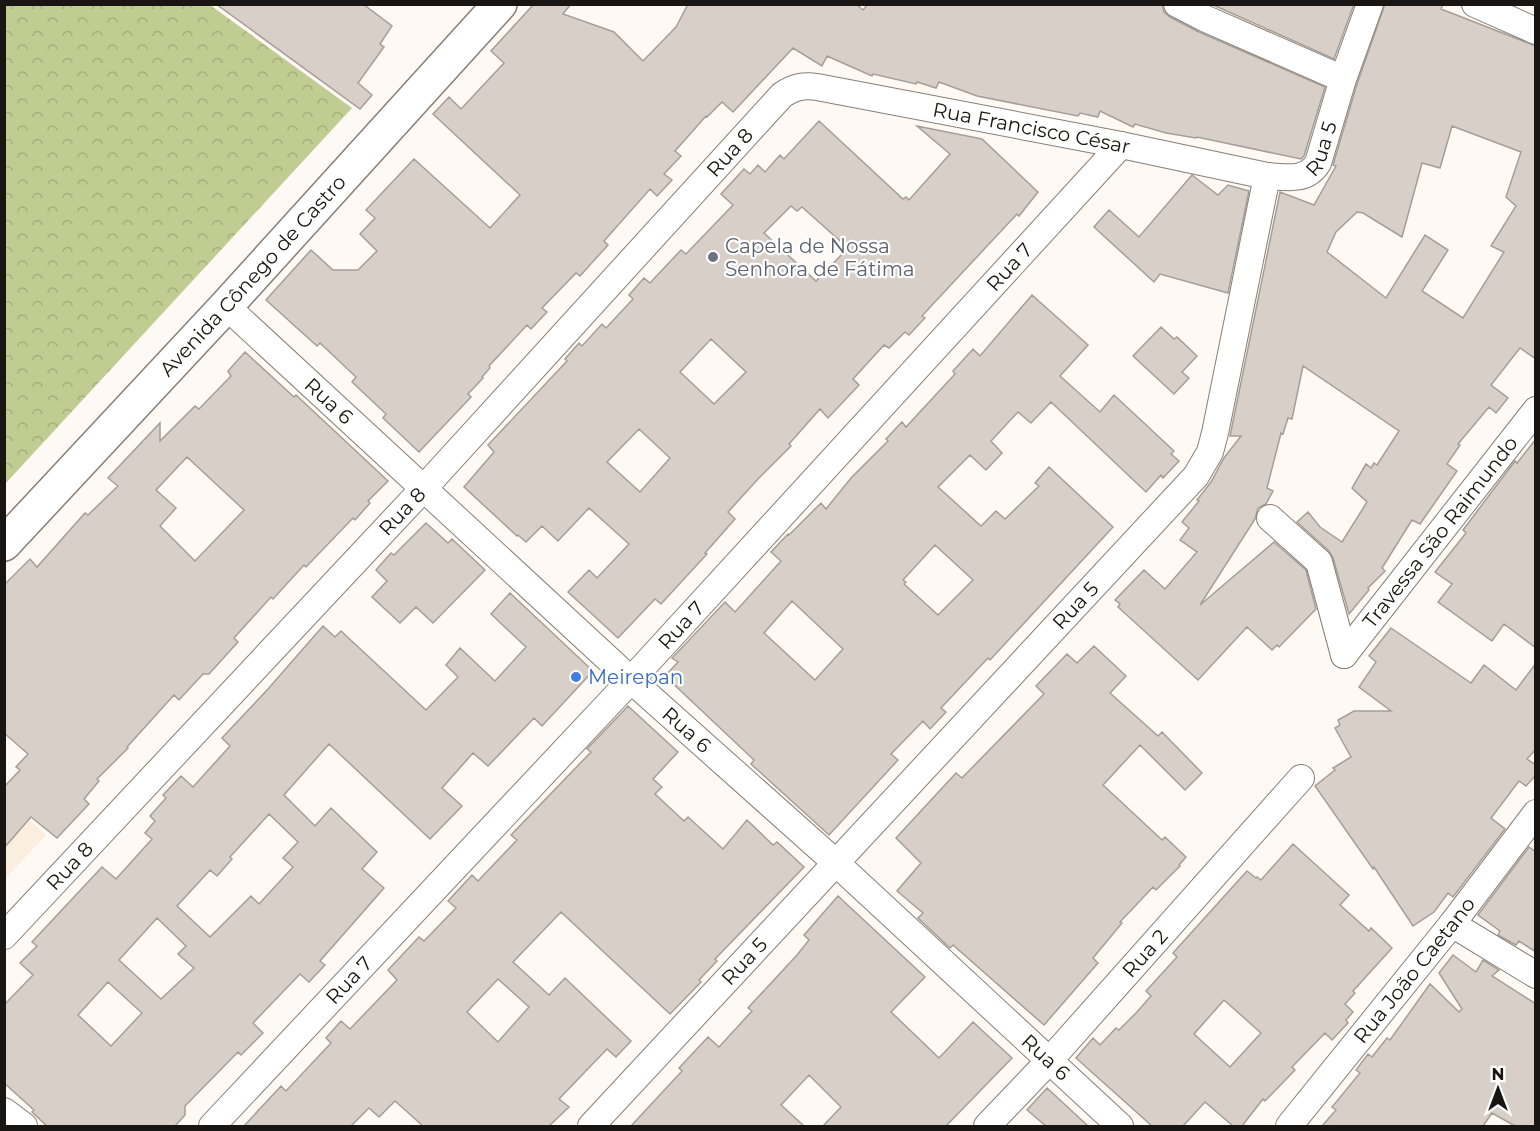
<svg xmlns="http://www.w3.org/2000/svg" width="1540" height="1131" font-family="Montserrat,sans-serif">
<defs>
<pattern id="forest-crowns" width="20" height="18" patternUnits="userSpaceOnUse" patternTransform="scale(1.5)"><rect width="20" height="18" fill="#c1cc92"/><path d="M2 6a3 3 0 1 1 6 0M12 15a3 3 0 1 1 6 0" fill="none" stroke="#a5ae7d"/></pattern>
</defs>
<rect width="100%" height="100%" fill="#fef9f4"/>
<path fill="#fceedf" d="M5,798l41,37 -41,44z"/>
<path fill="url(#forest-crowns)" d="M5,4l205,1 142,103 -347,376z"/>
<path fill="#d8d0c8" stroke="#a69e96" stroke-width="1.5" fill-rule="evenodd" d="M216,4h147l29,22 -12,18 4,3 -26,36 14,12 -12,14z
M534,4h37l-8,10 51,18 29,29 33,-34 12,-23h168l7,6 5,-6h294l2,8 6,5 27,14 128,56 -21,69 -3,3 -104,-22 -1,1 -30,-5 -31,-9 -2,3 -33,-16 -2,6 -18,-4 -2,3 -101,-20 -38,-14 -3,6 -19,-6 -1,2 -43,-10 -1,2 -45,-20 -5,10 -29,-18 -60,64 -11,-10 -15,15 -1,-1 -31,35 6,5 -17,18 8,6 -15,16 -7,-7 -46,52 4,4 -28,31 -4,-3 -34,35 5,4 -16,17 -4,-4 -38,41 1,2 -8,9 1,1 -15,16 3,3 -52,55 -36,-34 3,-4 -34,-32 4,-5 -36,-34 -3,3 -51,-46 45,-50 22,20h25l19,-19 -17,-17 15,-16 -9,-8 48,-51 76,69 30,-33 -87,-81 16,-17 12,12 43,-46 -13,-12z
M1211,4h143l-20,55z
M1385,4h58l-2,5 95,37v313l-16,-11 -29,37 17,13 -12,15 -7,-6 -31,37 2,1 -13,19 10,7 -37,53 -8,-4 -30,48 3,3 -17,17 1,2 -20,24 -16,-56 -4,-7 -32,-29 11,-10 12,15 22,15 25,-40 -15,-14 14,-24 5,4 3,-5 3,2 22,-34 -96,-65 -11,53 -4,-1 -5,16 -2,-1 -14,55 6,3 -7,13 -8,4 -3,11 -55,86 74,-63 32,28 10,39 -37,38 -2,-2 -5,5 -25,-23 -49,53 -80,-73 2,-3 -5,-4 29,-30 21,19 32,-37 -17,-12 9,-12 -7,-6 17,-21 -2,-1 14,-18 13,-24 17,-22h-11l50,-244 34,13 22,-39 -3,-1 24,-81zM1452,126l69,26 -15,45 10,9 -25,40 13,6 -41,66 -41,-27 26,-41 -23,-15 -39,63 -59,-46 9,-20 21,-20 6,1 39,24 20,-74 18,5z
M819,121l84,78 3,-2 3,3 41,-46 -33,-28 65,13 56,53 -19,24 -2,-2 -84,90 -11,12 3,2 -16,17 -4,-3 -16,16 -5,-3 -31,34 6,6 -31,33 -8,-9 -31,35 2,2 -33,33 -30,33 7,7 -30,34 2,1 -46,50 -6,-5 -37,39 -50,-46 21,-22 8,8 32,-34 -40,-36 -31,33 -16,-15 -16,16 -8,-7 -1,1 -53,-49 30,-35 -6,-7 79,-84 -2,-2 14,-16 3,3 20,-22 4,4 27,-29 -4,-4 15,-17 6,5 31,-33 5,4 47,-49 -12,-11 23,-25 6,5 8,-9 7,7 15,-17 4,4zM791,206l6,5 5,-4 46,41 -32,33 -52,-48zM711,339l35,33 -32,32 -34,-32zM639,429l31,29 -30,34 -33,-30z
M1192,175l26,20 10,-10 21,6 -21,102 -68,-19 -6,8 -60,-55 15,-17 30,27z
M1032,295l56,50 -28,31 40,36 14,-17 60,56 -3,3 8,7 -16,17 -2,-3 -15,17 -95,-90 -20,21 -13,-11 -27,29 11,12 -16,17 -16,-15 -32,32 43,39 15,-15 9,8 34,-33 -4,-3 14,-16 64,60 -123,133 -2,-2 -47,50 5,4 -16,17 -7,-8 -32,33 7,6 -69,75 -78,-71 3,-4 -89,-84 13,-14 -6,-4 53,-56 10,10 46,-51 -10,-9 17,-18 1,1 32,-32 5,6 25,-31 37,-37 -2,-2 16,-17 4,5 49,-53 -2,-3 20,-22 7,7zM935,545l38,35 -35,35 -34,-31 2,-2 -3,-2zM792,601l51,48 -28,31 -51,-47z
M1161,327l13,12 3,-2 20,19 -15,16 7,6 -15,16 -41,-38z
M245,352l49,45 2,-2 92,86 -20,20 2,2 -15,17 -2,-2 -47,49 -2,-2 -31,34 -2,-2 -37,41 4,4 -29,32h-6l-24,26 -5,-5 -47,52 1,1 -31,31 2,2 -15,18 5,5 -32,34 -26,-21 -27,31v-61l16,-17 -4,-3 12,-13 -24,-21v-148l26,-26 7,8 48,-54 3,2 30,-29 -10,-8 52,-55v18l35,-35 4,3 32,-33 -3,-5zM187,457l57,53 -49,51 -35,-35 16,-18 -20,-18z
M1536,439v209l-32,-24 -12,17 -54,-39 14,-18 -17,-12 31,-39 -3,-3 52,-69 2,2z
M426,523l22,20 4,-4 33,31 -52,53 -17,-16 -16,16 -28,-26 15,-16 -11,-11 15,-17 3,2z
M510,593l83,78 -51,55 -8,-8 -46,48 -15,-13 -31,35 20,18 -32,33 -101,-95 -45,51 31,31 16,-18 46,44 -15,17 22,19 -64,73 5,4 -16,17 -9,-8 -47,49 10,10 -22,22 -3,-3 -53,54v9l-10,11h-128l-15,-14 2,-2 -30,-27v-78l29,-30 -13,-12 17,-17 -5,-4 70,-75 14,12 36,-40 -7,-6 10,-12 -5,-5 16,-18 -3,-3 18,-19 12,11 37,-41 -8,-8 46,-49 55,-63 12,11 6,-6 85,79 32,-33 -12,-12 14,-17 35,33 31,-34 -35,-33zM269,814l29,28 -15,16 10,9 -34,37 -8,-8 -41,41 -33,-31 33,-36 7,6 15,-17 -2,-2zM157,918l29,28 -8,8 16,14 -33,31 -42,-39zM108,982l34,31 -31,33 -33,-31z
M1391,628l80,55 13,-18 32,25 20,-27v86l-9,10 9,6v10l-10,11 -7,-5 -28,37 14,11 -52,68 -5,-4 -14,19 -21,14 -39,-59 -1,2 -58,-83 20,-16 -2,-2 18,-11 -16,-29 5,-3 -2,-5 16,-9h37l-32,-24 17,-25 -7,-6z
M1094,646l32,30 -16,17 48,43 4,-4 40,41 -17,17 -45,-45 -37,40 59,55 3,-3 21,20 -7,8 1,1 -24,24 -3,-3 -33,35 2,1 -29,35 5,5 -54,62 -91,-80 -3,3 -32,-30 5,-5 -26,-22 24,-28 -25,-25 60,-65 6,5 82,-84 -8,-8 31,-32 10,9z
M628,706l50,46 -25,27 9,8 -7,7 29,27 4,-4 35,32 24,-29 26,25 4,-3 27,25 -89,92 2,2 -18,19 2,2 -31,32 -109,-102 -48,50 36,33 16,-17 66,63 -15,16 -9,-8 -48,50 10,8 -20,19h-126l-28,-25 -16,16 -10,-9 -18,18h-107l37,-40 5,5 45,-48 -5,-5 15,-17 9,8 47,-49 -9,-10 31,-33 5,4 32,-33 -8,-7 24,-26 6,6 39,-41 -6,-5 80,-83 -4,-3zM498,979l31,28 -31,35 -31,-30z
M1293,844l56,51 -9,10 29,26 2,-3 21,20 -39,43 2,2 -10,11 8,8 -7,8 2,3 -16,17 -7,-7 -33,34 3,3 -30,31 -2,-2 -21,27h-9l-28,-24 -22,24h-31l-76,-68 17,-20 7,7 16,-17 3,2 17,-17 15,-17 -5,-5 31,-34 -4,-4 74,-82 9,7 1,-1 4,3zM1224,1000l37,33 -31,34 -36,-33z
M1529,847l7,5v100l-17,-11 -3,4 -18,-10 2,-4 -22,-16z
M838,896l87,81 -34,35 48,46 34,-36 39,36 -66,68h-123l18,-19 -32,-32 -28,30 23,21h-173l51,-55 -3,-3 29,-31 11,10 33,-36 -4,-3 49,-53 12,-15 -5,-5z
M1453,955l23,17 7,-12 16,10 -7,6 44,28v122h-21l-23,-13 -9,13h-161l14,-16 -4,-3 28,-34 -4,-3 12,-16 4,3 15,-19 3,2 40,-56 29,28 3,-3 -23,-36z
M1047,1088l41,38h-42l-19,-16z"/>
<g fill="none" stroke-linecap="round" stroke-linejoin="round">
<g stroke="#867f77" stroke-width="28">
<g id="minor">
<path d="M1177,4l27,14 139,61"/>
<path d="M1475,4l61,27"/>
<path id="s1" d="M226,306l405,374 204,182 285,264"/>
<path d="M1270,518l49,44 25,93"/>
<path id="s2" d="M1344,655l192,-245"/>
<path d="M1452,924l84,51"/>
<path id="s3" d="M4,936l420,-448 358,-393c12,-8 21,-10 35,-8l304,58 146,31c20,1 39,6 51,-13l25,-84 27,-75"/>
<path d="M4,1111l20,15"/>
<path id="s4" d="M212,1126l419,-446 490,-535"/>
<path id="s5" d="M591,1126l605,-650 14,-24 5,-19 52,-257"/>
<path id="s6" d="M987,1126l62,-65 252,-283"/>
<path id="s7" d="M1289,1126l163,-202 84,-111"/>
</g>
</g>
<g stroke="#867f77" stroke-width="36">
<g id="major">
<path id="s8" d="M4,544l222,-238 274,-302"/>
</g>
</g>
<use href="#minor" stroke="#fff" stroke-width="26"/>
<use href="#major" stroke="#fff" stroke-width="33"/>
</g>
<circle fill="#6b7280" stroke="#fff" stroke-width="2" cx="713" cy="257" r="6"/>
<circle fill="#3f7fe0" stroke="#fff" stroke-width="2" cx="576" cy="677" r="6"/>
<g text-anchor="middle" stroke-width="4.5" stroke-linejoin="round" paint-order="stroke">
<g font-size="20" fill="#181512" stroke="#fff">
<text dy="7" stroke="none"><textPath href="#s3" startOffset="1401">Rua Francisco César</textPath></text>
<text dy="7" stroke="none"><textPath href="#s3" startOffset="1712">Rua 5</textPath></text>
<text dy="7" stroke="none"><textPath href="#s3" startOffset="1068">Rua 8</textPath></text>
<text dy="7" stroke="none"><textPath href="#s4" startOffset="1172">Rua 7</textPath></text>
<text dy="7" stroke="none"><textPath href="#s8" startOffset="366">Avenida Cônego de Castro</textPath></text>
<text dy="7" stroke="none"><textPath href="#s1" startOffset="140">Rua 6</textPath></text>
<text dy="7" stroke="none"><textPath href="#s3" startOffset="582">Rua 8</textPath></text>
<text dy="7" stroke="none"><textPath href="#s2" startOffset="156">Travessa São Raimundo</textPath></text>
<text dy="7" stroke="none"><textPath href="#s5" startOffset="711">Rua 5</textPath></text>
<text dy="7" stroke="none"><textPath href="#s4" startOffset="686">Rua 7</textPath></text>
<text dy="7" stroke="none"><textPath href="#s1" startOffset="626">Rua 6</textPath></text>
<text dy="7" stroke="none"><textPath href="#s3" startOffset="96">Rua 8</textPath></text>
<text dy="7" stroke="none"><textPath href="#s6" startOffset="234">Rua 2</textPath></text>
<text dy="7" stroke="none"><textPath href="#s5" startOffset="225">Rua 5</textPath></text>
<text dy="7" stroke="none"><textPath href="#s7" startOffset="200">Rua João Caetano</textPath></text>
<text dy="7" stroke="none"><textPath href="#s4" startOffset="200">Rua 7</textPath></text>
<text dy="7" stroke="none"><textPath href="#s1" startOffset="1112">Rua 6</textPath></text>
</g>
<g font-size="20" fill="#5b616d" stroke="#fff" text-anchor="start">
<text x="725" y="253">Capela de Nossa<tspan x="725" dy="23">Senhora de Fátima</tspan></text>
</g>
<g font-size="20" fill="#366cbe" stroke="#fff" text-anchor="start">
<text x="588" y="684">Meirepan</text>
</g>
</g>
<rect width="1540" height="1131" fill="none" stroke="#181512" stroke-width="12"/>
<g transform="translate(1498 1089)" stroke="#ffffff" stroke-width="4.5" paint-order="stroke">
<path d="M0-4.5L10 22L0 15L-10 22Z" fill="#181512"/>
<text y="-9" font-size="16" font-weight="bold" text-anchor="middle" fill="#181512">N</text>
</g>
</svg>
